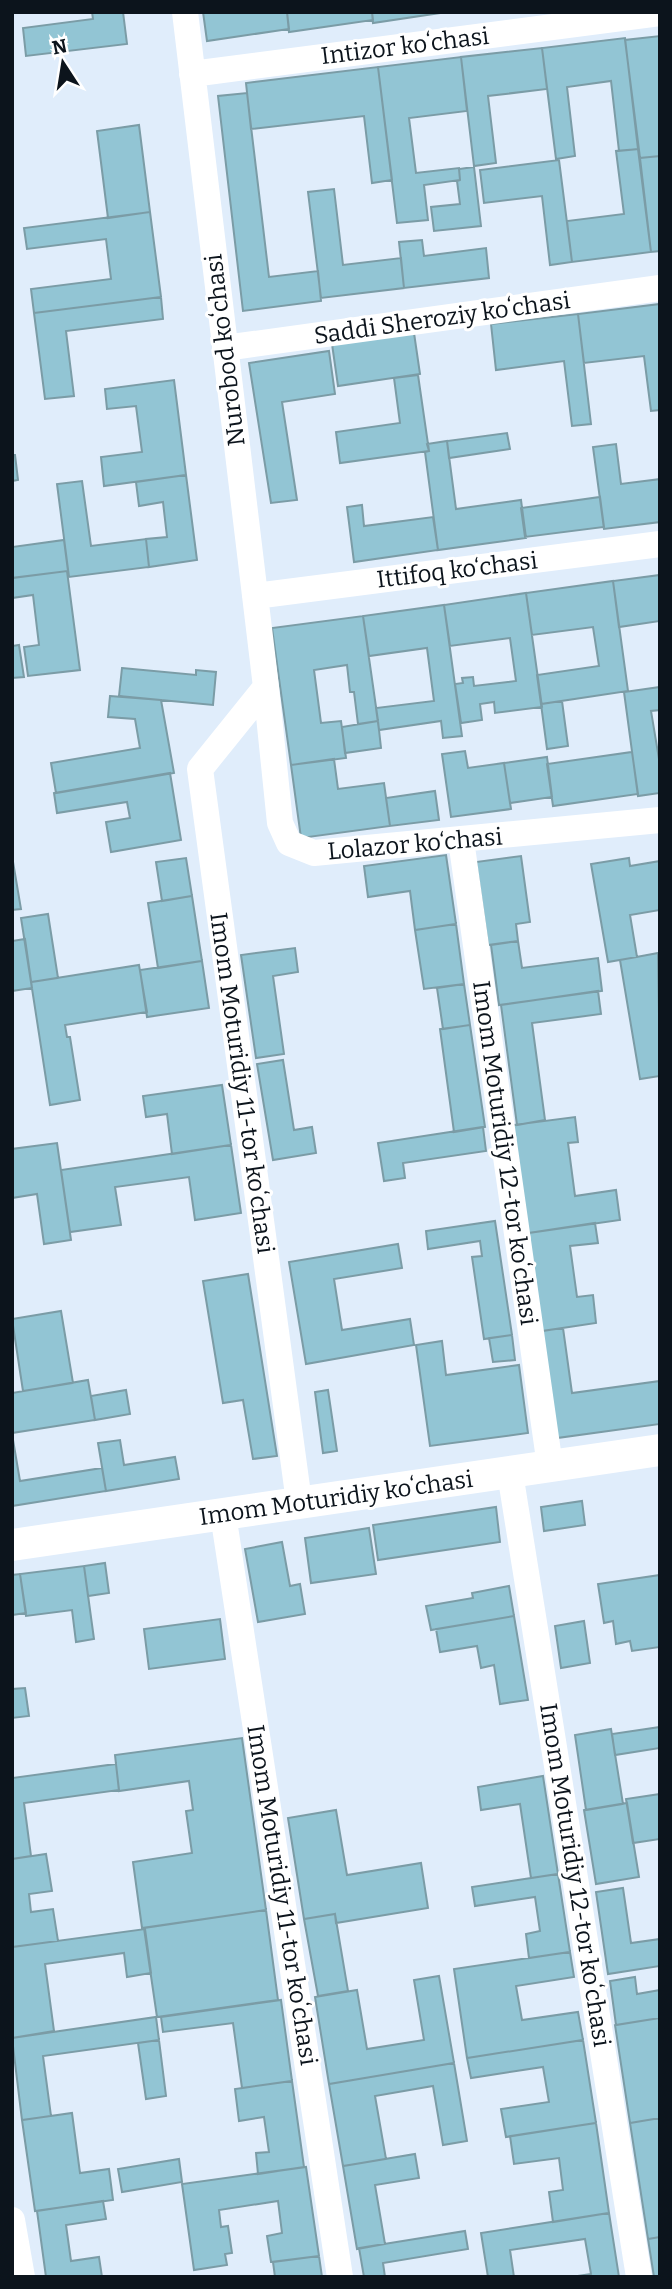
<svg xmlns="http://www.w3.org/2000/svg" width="672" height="2289" font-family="Bitter,serif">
<rect width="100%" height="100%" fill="#e0edfb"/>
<path fill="#92c5d4" stroke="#7b9ca6" stroke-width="2" d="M92,12h31l4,32 -101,12 -3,-28 70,-9z
M203,12h84l2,17 -82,12z
M287,12h85l1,8 -84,12z
M372,12h75l-74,11z
M660,36v120l-20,2 -15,-118z
M625,38l13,111 -19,2 -8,-70 -44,6 8,69 -19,3 -14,-111z
M542,48l5,41 -59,7 8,67 -22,3 -13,-109z
M461,57l6,54 -58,7 7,55 43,-5 1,12 -36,5 4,35 -31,3 -19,-156z
M378,67l14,113 -20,3 -8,-67 -113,13 -5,-46z
M247,93l22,184 49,-6 3,30 -78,10 -25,-215z
M139,125l11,87 -42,6 -11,-87z
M638,149l13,103 -79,10 -5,-41 57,-7 -8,-63z
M660,156v95l-9,1 -11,-94z
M559,160l13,102 -22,3 -8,-69 -58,7 -4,-33z
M474,167l7,59 -47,5 -3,-24 29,-3 -3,-23 3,-1 -1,-11z
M334,189l9,76 58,-7 3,30 -83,10 -13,-106z
M150,212l11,85 -127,16 -3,-24 80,-10 -5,-40 -79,10 -3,-21z
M422,240l2,16 62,-8 3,30 -85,10 -5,-46z
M161,297l2,22 -97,12 8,65 -29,3 -11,-86z
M660,304v106l-9,1 -7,-55 -60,7 -6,-49z
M578,314l13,110 -19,2 -8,-65 -68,9 -5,-46z
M414,333l6,41 -82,12 -6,-42z
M329,351l6,43 -53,8 15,98 -26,3 -22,-140z
M418,375l11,76 -89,12 -4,-31 64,-9 -6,-45z
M174,380l12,95 -82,11 -3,-29 41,-5 -6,-46 -29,3 -2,-20z
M507,433l3,16 -61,9 -2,-17z
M447,441l9,68 65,-9 5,38 -88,12 -13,-98 4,-1 -2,-7z
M616,444l5,40 39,-5v-6v49l-56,7 -11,-82z
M12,455h3l3,25 -6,1z
M186,475l11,85 -48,7 -3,-28 21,-2 -4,-35 -24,4 -3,-24z
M82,481l9,65 55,-7 3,28 -80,10 -12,-93z
M600,497l4,30 -79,10 -4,-29z
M362,505l2,21 69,-9 5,33 -84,12 -7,-55z
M64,540l4,31 -56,7v-31z
M67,571l13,99 -52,6 -4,-29 15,-2 -6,-50 -21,3v-20z
M660,575v46l-41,6 -6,-46z
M613,581l15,110 -87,13 -4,-29 62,-9 -6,-39 -61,8 -6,-42z
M526,593l16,114 -47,6 -1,-11 -14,2 2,16 -21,3 -6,-39 8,-1 -1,-5 11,-1 1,9 42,-5 -6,-43 -60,8 -6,-41z
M444,605l18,131 -19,2 -2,-17 -62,9 -3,-22 58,-7 -7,-53 -58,8 -6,-40z
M363,616l15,105 -20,3 -4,-32h-4l-3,-27 -33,5 7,53 20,-2 5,37 -55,7 -19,-137z
M19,645l5,32 -12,1v-32z
M122,668l74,7v-5l20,2 -3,33 -94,-9z
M660,687v23l-9,1 9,54v28l-22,3 -14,-104z
M110,696l51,4 13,73 -118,20 -5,-30 89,-15 -5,-29 -27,-2z
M562,701l6,45 -21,3 -6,-45z
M378,721l3,27 -36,5 -3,-26z
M465,751l3,17 36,-5 7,46 -60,8 -9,-63z
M632,752l6,42 -85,12 -6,-42z
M547,757l5,40 -42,6 -6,-40z
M334,759l4,30 46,-6 6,43 -89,12 -10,-73z
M170,773l11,67 -70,12 -5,-30 24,-4 -3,-16 -70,11 -3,-20z
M435,791l4,29 -49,6 -4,-28z
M446,855l10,69 -41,6 -5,-39 -42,6 -4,-31z
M12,856l9,53 -9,1z
M521,856l9,66 -14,2 2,17 -30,4 -12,-83z
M186,858l6,38 -30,5 -6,-39z
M629,858l1,8 30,-5v49l-30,5 7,42 -29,5 -17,-98z
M192,896l10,65 -44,7 -10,-65z
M48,914l10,64 -27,4 -10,-64z
M456,924l8,60 -40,5 -9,-59z
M25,939l7,49 -20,3v-50z
M518,941l4,27 76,-10 4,33 -103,14 -8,-60z
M295,948l3,24 -25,4 11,78 -28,4 -15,-103z
M658,953l2,123 -20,3 -20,-119z
M202,961l7,47 -62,9 -7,-47z
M139,965l8,47 -82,13 2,12h3l10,63 -30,5 -19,-123z
M464,984l6,41 -27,4 -6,-41z
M598,991l3,23 -69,9 13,97 -28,5 -16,-120z
M470,1025l15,102 -31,5 -14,-103z
M283,1060l11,70 18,-3 4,26 -43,7 -16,-96z
M222,1085l9,60 -59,9 -5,-40 -21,3 -3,-21z
M575,1117l3,25 -10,1 7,53 41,-6 4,30 -92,13 -15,-108z
M483,1127l3,24 -83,12 2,15 -21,3 -6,-38z
M57,1143l14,97 -27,4 -7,-50 -25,4v-49z
M231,1145l10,68 -46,7 -6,-43 -74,10 6,38 -51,7 -9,-62z
M495,1221l17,114 -28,4 -12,-82 10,-1 -2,-15 -52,8 -2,-18z
M595,1223l3,20 -28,3 7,51 16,-2 3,28 -54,8 -14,-98z
M398,1244l4,24 -68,11 8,51 68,-11 4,26 -108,19 -17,-102z
M248,1274l29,182 -24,3 -10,-59 -20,3 -20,-122z
M61,1311l12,72 -50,8 -11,-72z
M563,1328l9,65 88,-12v43l-103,14 -15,-107z
M512,1335l3,25 -22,2 -4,-24z
M442,1341l4,34 73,-10 9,68 -98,13 -14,-101z
M88,1380l7,40 -83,13v-40z
M126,1390l4,24 -35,6 -4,-24z
M328,1390l9,61 -14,2 -8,-61z
M12,1434l8,47 82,-13 4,23 -94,15z
M120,1440l4,25 51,-8 4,22 -73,12 -8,-48z
M582,1501l3,24 -41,6 -3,-24z
M496,1507l4,35 -122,18 -5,-35z
M369,1528l7,46 -65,9 -6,-45z
M282,1542l8,44 10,-2 5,30 -47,8 -13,-73z
M105,1563l4,30 -21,3 -4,-30z
M84,1566l10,73 -18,3 -4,-32 -46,6 -6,-42z
M20,1574l6,39 -14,2v-40z
M660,1575v72l-28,4 -2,-10 -14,3 -3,-23 -9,2 -6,-39z
M509,1586l5,30 -83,14 -5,-24 47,-8 -1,-5z
M514,1616l14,84 -28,4 -6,-39 -13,3 -4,-22 -37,6 -4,-23z
M220,1619l5,40 -76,10 -5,-40z
M584,1621l6,42 -29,5 -6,-42z
M25,1688l4,28 -17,2v-29z
M660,1727v21l-45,7 -3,-21z
M611,1729l12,75 -37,6 -11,-75z
M242,1738l24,172 -124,18 -9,-66 59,-9 -6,-42 7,-1 -4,-29 -70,10 -4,-36z
M116,1764l3,26 -95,13 7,53 -19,3v-81z
M543,1776l15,98 -27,4 -11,-74 -39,6 -3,-23z
M660,1794v45l-27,4 -7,-44z
M627,1803l12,74 -43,7 -12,-74z
M336,1810l11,65 74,-12 7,45 -92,15 -1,-9 -31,5 -16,-101z
M46,1854l6,37 -23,3 2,18 22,-3 5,32 -46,6v-88z
M558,1874l12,78 -41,6 -3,-24 14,-3 -5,-34 -60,9 -3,-19z
M623,1888l8,55 29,-4v27l-52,8 -12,-82z
M266,1910l12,90 -121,17 -13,-89z
M335,1914l13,77 -30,5 -14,-77z
M145,1929l6,44 -24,4 -3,-24 -79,11 9,67 -42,7v-91z
M570,1952l4,25 -58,9 6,34 56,-8 5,28 -116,18 -13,-89z
M439,1976l15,87 -125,21 -14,-87 42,-7 10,59 57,-9 -10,-60z
M635,1977l2,17 23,-4v28l-44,7 -6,-44z
M281,2000l11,81 -50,7 -9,-65 -70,9 -2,-15z
M156,2017l3,23 -116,16 8,60 -29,4 -10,-82z
M660,2018v100l-30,5 -15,-98z
M159,2040l7,56 -20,3 -8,-56z
M583,2040l13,83 -90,14 -5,-28 48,-7 -6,-35 -72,11 -4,-20z
M454,2063l13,78 -24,4 -10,-59 -58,10 11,63 -43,7 -14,-82z
M292,2081l12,86 -46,7 -2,-21 13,-1 -5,-35 -25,4 -4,-32z
M72,2113l8,60 29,-4 4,31 -78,11 -13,-91z
M660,2118v119l-12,2 -18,-116z
M596,2123l13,90 -56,9 -4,-30 14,-2 -4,-32 -45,6 -4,-28z
M415,2154l4,24 -44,7 10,59 -28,5 -14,-83z
M179,2159l3,23 -60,10 -4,-23z
M306,2167l13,89 -48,6 -4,-26 15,-3 -4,-32 -59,9 2,17 7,-1 4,27 -7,1 2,11 -33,5 -12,-86z
M103,2201l3,18 -40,6 5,36 28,-4 3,20h-56l-9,-66z
M609,2213l10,64h-48l20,-3 -6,-35 -75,11 4,27h-26l-7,-44z
M465,2231l3,18 -85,14 2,14h-21l-5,-29z
M660,2237v40h-6l-6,-38z
M319,2256l3,21h-47l-2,-15z"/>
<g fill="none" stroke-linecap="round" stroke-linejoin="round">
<path stroke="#fff" stroke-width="26" d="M185,12l81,675 14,136 9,20 25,10 346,-33
M192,74l468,-61
M225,348l435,-60
M255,596l405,-52
M266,687l-66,82 99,733
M461,840l89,626
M510,1473l129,804
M223,1514l117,763
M12,2220l10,57"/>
<path stroke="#fff" stroke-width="32" d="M12,1545l648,-95"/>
</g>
<g text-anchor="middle" stroke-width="6" stroke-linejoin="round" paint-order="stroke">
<g font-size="24" fill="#0c141c" stroke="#fff">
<text transform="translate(405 46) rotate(-7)" y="8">Intizor koʻchasi</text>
<text transform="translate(442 318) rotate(-8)" y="8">Saddi Sheroziy koʻchasi</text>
<text transform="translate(225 350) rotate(-97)" y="8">Nurobod koʻchasi</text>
<text transform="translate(457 570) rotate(-7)" y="8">Ittifoq ko‘chasi</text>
<text transform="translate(415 844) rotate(-5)" y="8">Lolazor ko‘chasi</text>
<text transform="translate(242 1083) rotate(82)" y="8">Imom Moturidiy 11-tor koʻchasi</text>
<text transform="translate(505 1153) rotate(82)" y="8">Imom Moturidiy 12-tor koʻchasi</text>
<text transform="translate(336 1498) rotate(-8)" y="8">Imom Moturidiy koʻchasi</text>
<text transform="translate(575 1875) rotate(81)" y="8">Imom Moturidiy 12-tor koʻchasi</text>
<text transform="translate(282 1895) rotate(81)" y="8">Imom Moturidiy 11-tor koʻchasi</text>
</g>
</g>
<rect width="672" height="2289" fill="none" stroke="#0c141c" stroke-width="28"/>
<g transform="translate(63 63) rotate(348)" stroke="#ffffff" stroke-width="5" paint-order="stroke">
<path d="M0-5L12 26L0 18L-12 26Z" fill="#0c141c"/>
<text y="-10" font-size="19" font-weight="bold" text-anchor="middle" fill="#0c141c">N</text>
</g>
</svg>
